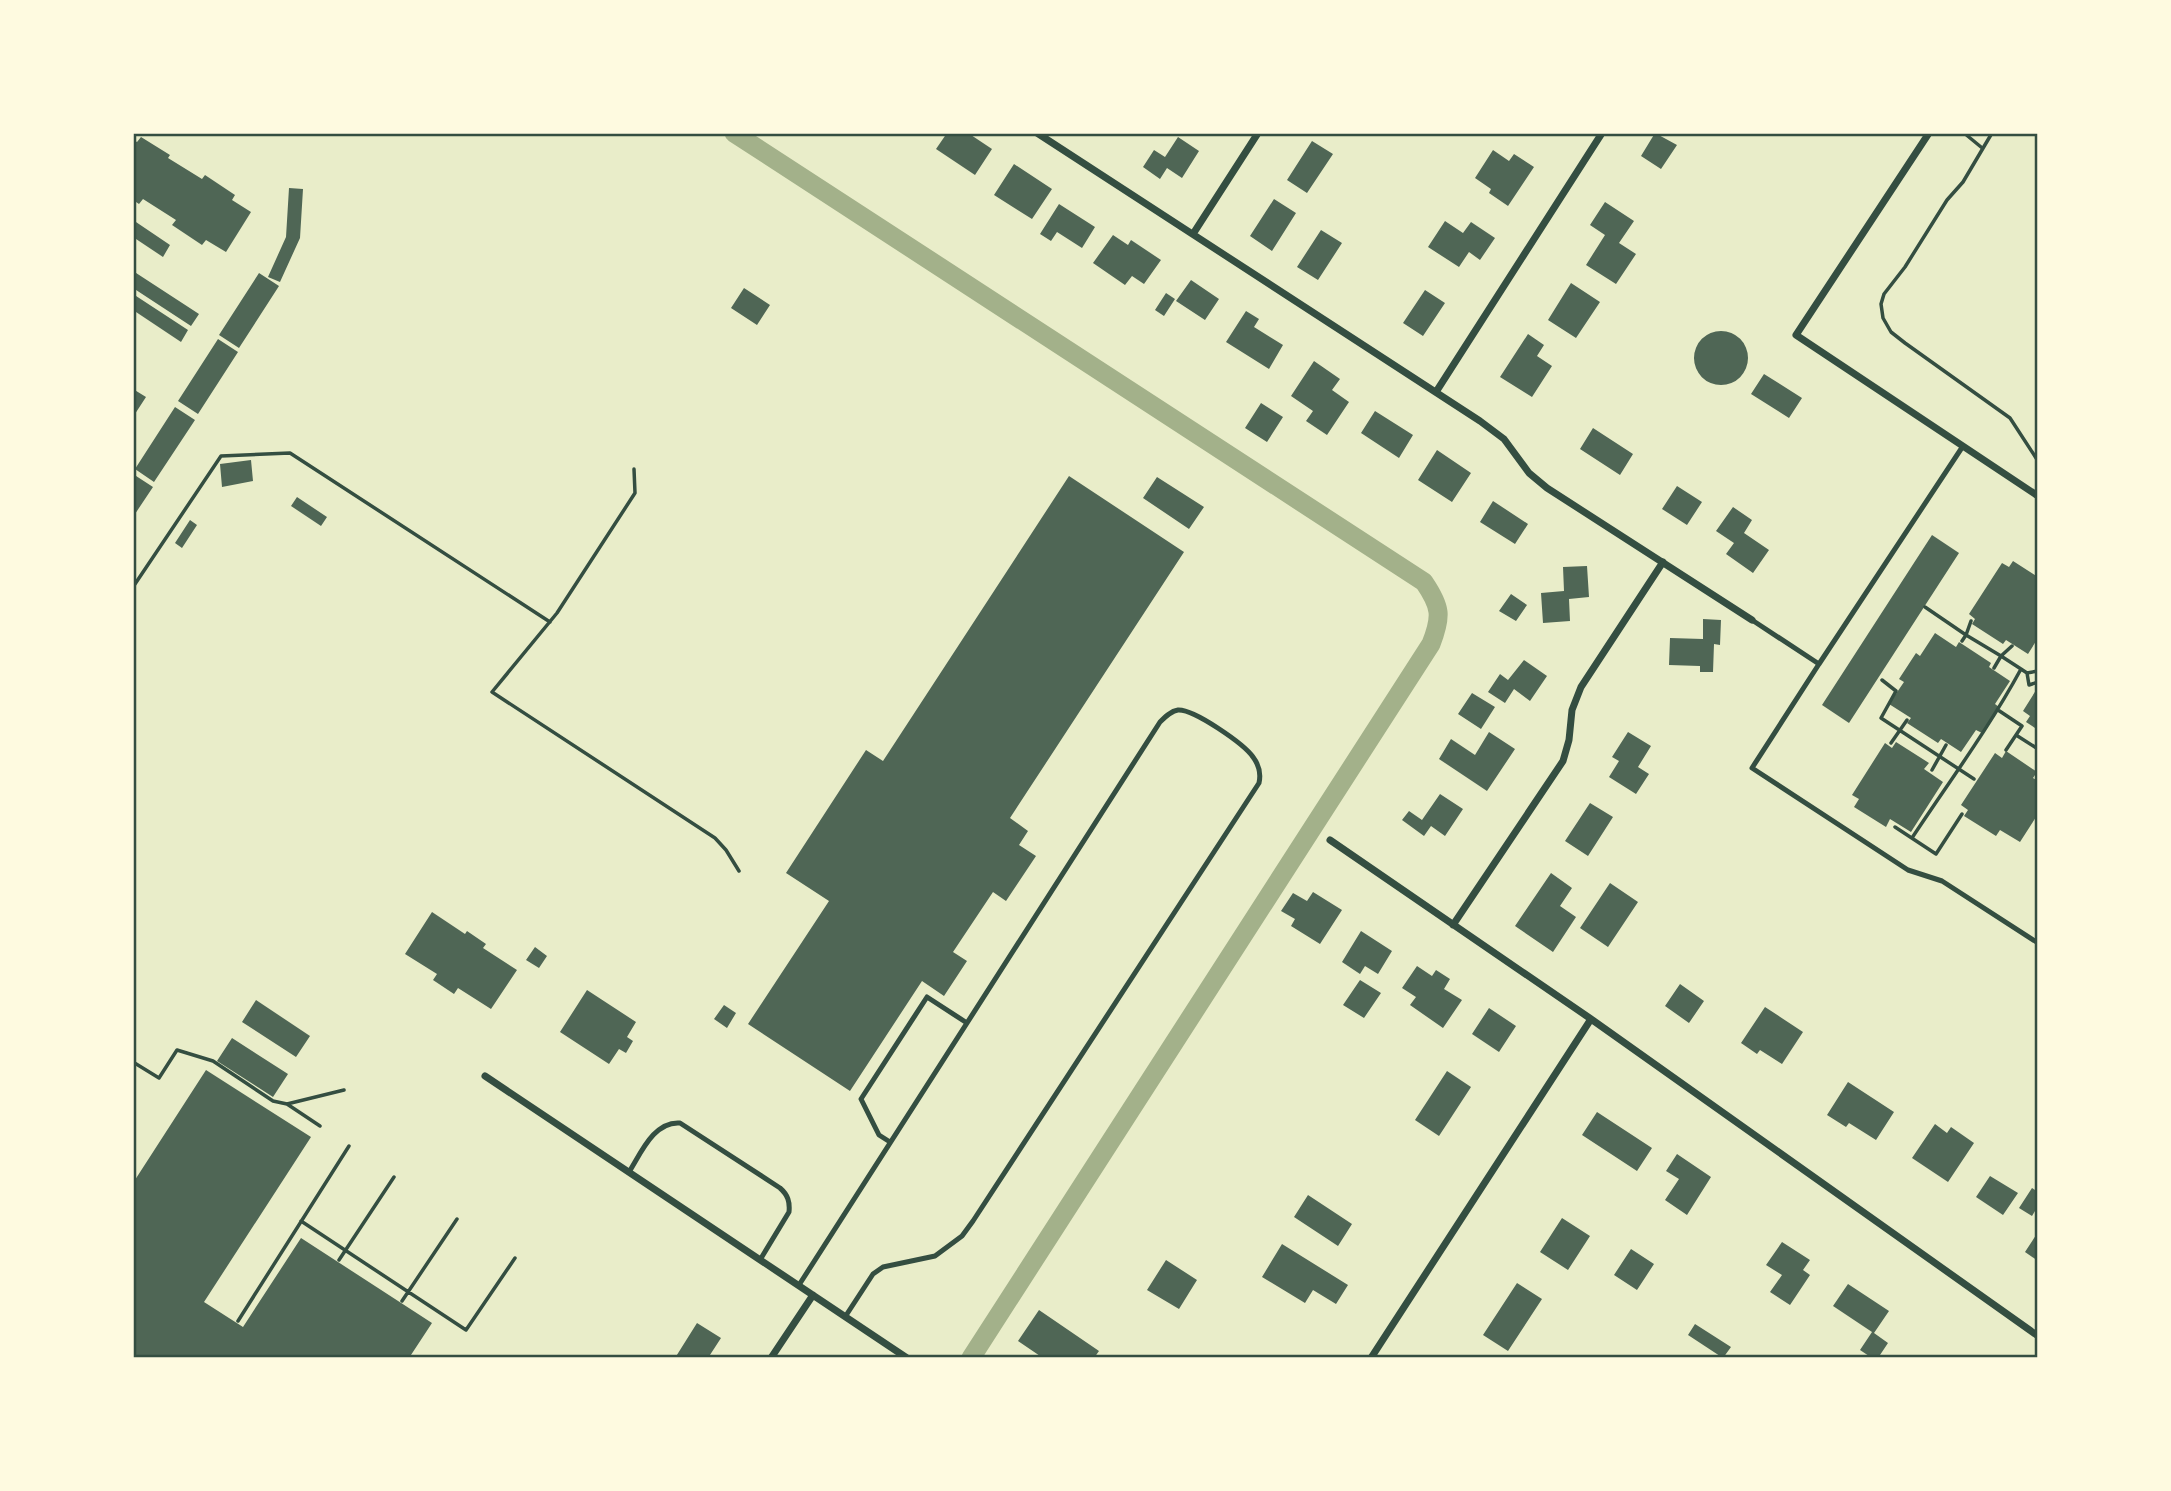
<svg xmlns="http://www.w3.org/2000/svg" width="2171" height="1491" font-family="Poppins,sans-serif">
<rect width="100%" height="100%" fill="#e9edc9"/>
<g fill="none" stroke-linecap="round" stroke-linejoin="round">
<path stroke="#a3b18a" stroke-width="19" d="M734,133l690,449c17,25 18,34 7,62l-460,714"/>
</g>
<path fill="#4f6655" d="M947,133h21l24,16 -17,26 -39,-26z
M1655,133l22,12 -16,24 -20,-13z
M141,137l29,18 -2,3 34,21 3,-4 30,20 -3,5 19,12 -25,40 -20,-12 -4,5 -30,-20 4,-5 -33,-21 -4,5 -6,-4v-60l4,2z
M1178,137l21,14 -17,27 -15,-10 -7,11 -17,-12 11,-17 11,7z
M1312,141l21,13 -26,39 -20,-13z
M1493,150l16,11 5,-7 20,13 -26,39 -19,-13 2,-4 -16,-11z
M1014,164l38,25 -20,30 -38,-24z
M289,188l14,1 -3,49 -20,44 -12,-5 18,-40z
M1274,199l22,14 -24,38 -22,-15z
M1605,202l29,19 -15,22 17,11 -20,30 -30,-19 19,-30 -15,-10z
M1059,204l36,23 -13,21 -25,-16 -6,9 -11,-7z
M133,220l37,25 -7,12 -30,-20z
M1445,221l18,12 8,-11 24,16 -15,22 -11,-8 -10,15 -31,-20z
M1321,230l21,13 -24,37 -21,-13z
M1113,235l15,10 3,-5 30,20 -17,24 -12,-8 -7,9 -32,-22z
M133,271l66,43 -8,12 -58,-38z
M259,273l20,13 -40,62 -20,-13z
M1191,280l28,19 -14,21 -29,-19z
M1571,283l29,19 -24,36 -28,-18z
M744,288l26,17 -13,20 -26,-17z
M1425,290l20,13 -22,33 -20,-13z
M1166,293l9,6 -11,17 -9,-6z
M133,294l55,36 -7,12 -48,-32z
M1246,311l13,8 -5,8 29,18 -14,24 -43,-27z
M1694 358a27 27 0 1 1 54 0a27 27 0 1 1-54 0Z
M1528,334l16,11 -7,11 15,10 -20,31 -32,-20z
M218,339l20,13 -40,62 -20,-13z
M1314,361l26,18 -8,11 17,12 -22,33 -21,-14 7,-10 -22,-15z
M1764,374l38,24 -13,20 -38,-24z
M133,389l13,8 -13,20z
M1261,403l22,14 -16,25 -22,-14z
M175,407l20,13 -41,62 -19,-13z
M1375,411l38,24 -14,23 -38,-25z
M1593,428l40,26 -13,21 -40,-26z
M1437,450l34,23 -19,29 -34,-22z
M251,460l2,21 -31,6 -2,-23z
M133,474l20,13 -20,30z
M1069,476l115,76 -174,266 18,13 -9,14 17,11 -30,45 -13,-9 -40,60 14,9 -23,35 -22,-15 -72,110 -102,-67 81,-123 -43,-28 80,-123 17,11z
M1157,477l47,30 -15,22 -46,-31z
M1677,486l25,16 -15,23 -25,-16z
M297,497l30,20 -6,9 -30,-20z
M1493,501l35,23 -13,20 -35,-22z
M1733,507l19,13 -8,13 25,17 -16,23 -27,-19 8,-11 -18,-12z
M190,520l7,5 -15,23 -7,-5z
M1932,535l27,18 -110,170 -27,-18z
M2013,561l25,16v61l-10,16 -22,-14 -3,4 -31,-20 3,-5 -6,-5 33,-51 7,4z
M1587,566l2,31 -20,2 1,22 -27,2 -2,-30 23,-2 -1,-24z
M1511,594l16,11 -11,16 -17,-10z
M1703,619l18,1 -1,25 -6,-1 -1,28h-13v-6l-31,-1 1,-27 33,1z
M1935,633l21,14 3,-5 32,21 -2,4 21,14 -15,23 4,3 -17,26 -6,-3 -15,22 -20,-13 -3,4 -31,-20 4,-5 -22,-14 15,-22 -5,-3 17,-26 4,3z
M1524,660l23,16 -17,25 -16,-12 -9,14 -17,-11 12,-18 8,6z
M2038,687v43l-12,-8 4,-6 -7,-5z
M1472,693l23,14 -14,22 -23,-15z
M1489,732l26,17 -28,42 -48,-32 12,-20 24,16z
M1628,732l23,14 -13,21 11,7 -13,20 -27,-17 10,-16 -7,-4z
M1896,742l33,21 -5,6 19,13 -32,50 -21,-13 -4,8 -32,-20 5,-8 -7,-4 33,-52 7,5z
M2006,751l31,21 -4,6 5,3v33l-18,28 -20,-12 -4,6 -32,-20 4,-6 -7,-5 34,-52 7,5z
M1440,794l23,15 -18,27 -14,-10 -7,10 -22,-16 7,-9 13,9z
M1590,803l23,14 -25,39 -23,-15z
M1551,873l21,15 -12,18 16,11 -23,35 -38,-26z
M1610,883l28,19 -30,45 -28,-19z
M1313,892l29,18 -22,34 -29,-18 4,-7 -14,-8 12,-18 14,8z
M432,912l33,22 2,-3 19,13 -3,4 34,22 -26,39 -33,-21 -4,6 -21,-14 4,-6 -32,-20z
M1361,931l31,20 -14,23 -13,-8 -5,8 -18,-12z
M535,947l12,9 -8,12 -13,-8z
M1417,966l15,10 4,-6 14,9 -6,10 18,11 -19,28 -33,-23 6,-8 -14,-9z
M1360,980l21,13 -17,25 -21,-13z
M1680,984l24,17 -15,22 -24,-17z
M587,990l49,32 -9,15 6,4 -7,12 -7,-4 -10,15 -49,-32z
M256,1000l54,36 -14,21 -54,-35z
M724,1005l12,8 -9,15 -13,-9z
M1765,1007l38,25 -21,32 -22,-14 -3,4 -16,-11z
M1489,1008l27,18 -17,26 -27,-18z
M232,1038l56,36 -15,23 -56,-36z
M206,1070l105,67 -107,165 39,25 58,-89 131,85 -23,35h-276v-175z
M1447,1071l24,16 -32,49 -24,-16z
M1848,1082l46,30 -18,28 -27,-17 -3,4 -19,-12z
M1597,1112l55,36 -15,23 -55,-36z
M1935,1124l12,9 4,-6 23,16 -26,39 -36,-24z
M1677,1154l34,23 -24,38 -22,-15 14,-21 -13,-8z
M1990,1176l28,17 -15,22 -27,-18z
M2032,1188l6,4v14l-6,10 -13,-8z
M1308,1195l44,29 -14,22 -44,-29z
M1562,1218l28,18 -22,34 -28,-18z
M2038,1232v29l-13,-9z
M1782,1242l28,18 -7,10 7,5 -20,30 -20,-13 12,-17 -16,-10z
M1282,1244l66,41 -12,19 -23,-14 -8,13 -43,-26z
M1631,1249l23,15 -17,26 -23,-15z
M1166,1260l31,20 -18,29 -32,-19z
M1517,1283l25,16 -34,52 -25,-16z
M1848,1284l41,27 -15,22 14,10 -10,15h-6l-12,-8 12,-18 -39,-26z
M1039,1310l60,41 -5,7h-51l-25,-17z
M697,1323l24,15 -13,20h-33z
M1695,1324l36,23 -8,11 -35,-23z"/>
<g fill="none" stroke-linecap="round" stroke-linejoin="round">
<path stroke="#344e41" stroke-width="3.5" d="M1964,133l17,14
M1992,133l-29,49 -16,18 -42,67 -21,27 -3,10 2,14 8,14 14,11 105,75 28,43
M634,469l1,24 -78,120 -65,79 223,146 11,12 13,21
M133,587l88,-131 69,-3 260,169
M1925,607l41,28 5,-14
M1962,641l4,-6 35,21 11,-10
M2021,669l6,4 2,12 9,-3
M2027,673l11,-2
M1882,680l14,11 -15,27 93,61
M1998,710l24,16 -16,24
M2016,735l22,14
M1891,743l16,-23
M1932,770l14,-25
M1895,827l41,27 26,-40
M1912,838c37,-56 77,-110 109,-169l-20,-13 -7,12
M133,1062l26,16 18,-28 36,11 60,40 14,3 33,22
M287,1104l57,-14
M301,1221l165,109 49,-72
M339,1260l55,-83
M402,1301l55,-82
M238,1321l111,-175"/>
<path stroke="#344e41" stroke-width="5" d="M1752,620l67,44 144,-218
M1819,664l-67,104 156,102 34,11 96,62
M133,991v3
M890,1142l-11,-7 -18,-36 66,-102 40,26
M629,1172c12,-19 25,-51 51,-49l100,65c8,7 10,14 9,24l-29,48
M799,1285l361,-563c5,-5 11,-11 18,-12 16,-1 66,34 75,47 6,8 8,17 6,26l-286,438 -11,15 -27,20 -52,11 -10,7 -28,43"/>
<path stroke="#344e41" stroke-width="7" d="M1037,133l443,288 24,18 25,34 18,15 205,132
M1929,133l-133,202 242,161
M1193,234l65,-101
M1436,392l166,-259
M1330,840l261,179 447,317
M1453,925l110,-164 6,-21 3,-30 9,-23 82,-125
M485,1076l422,282
M771,1358l42,-63
M1371,1358l220,-339"/>
</g>
<rect width="2171" height="1491" fill="none" stroke="#fefae0" stroke-width="270"/>
<rect x="135" y="135" width="1901" height="1221" fill="none" stroke="#344e41" stroke-width="2.5"/>
</svg>
